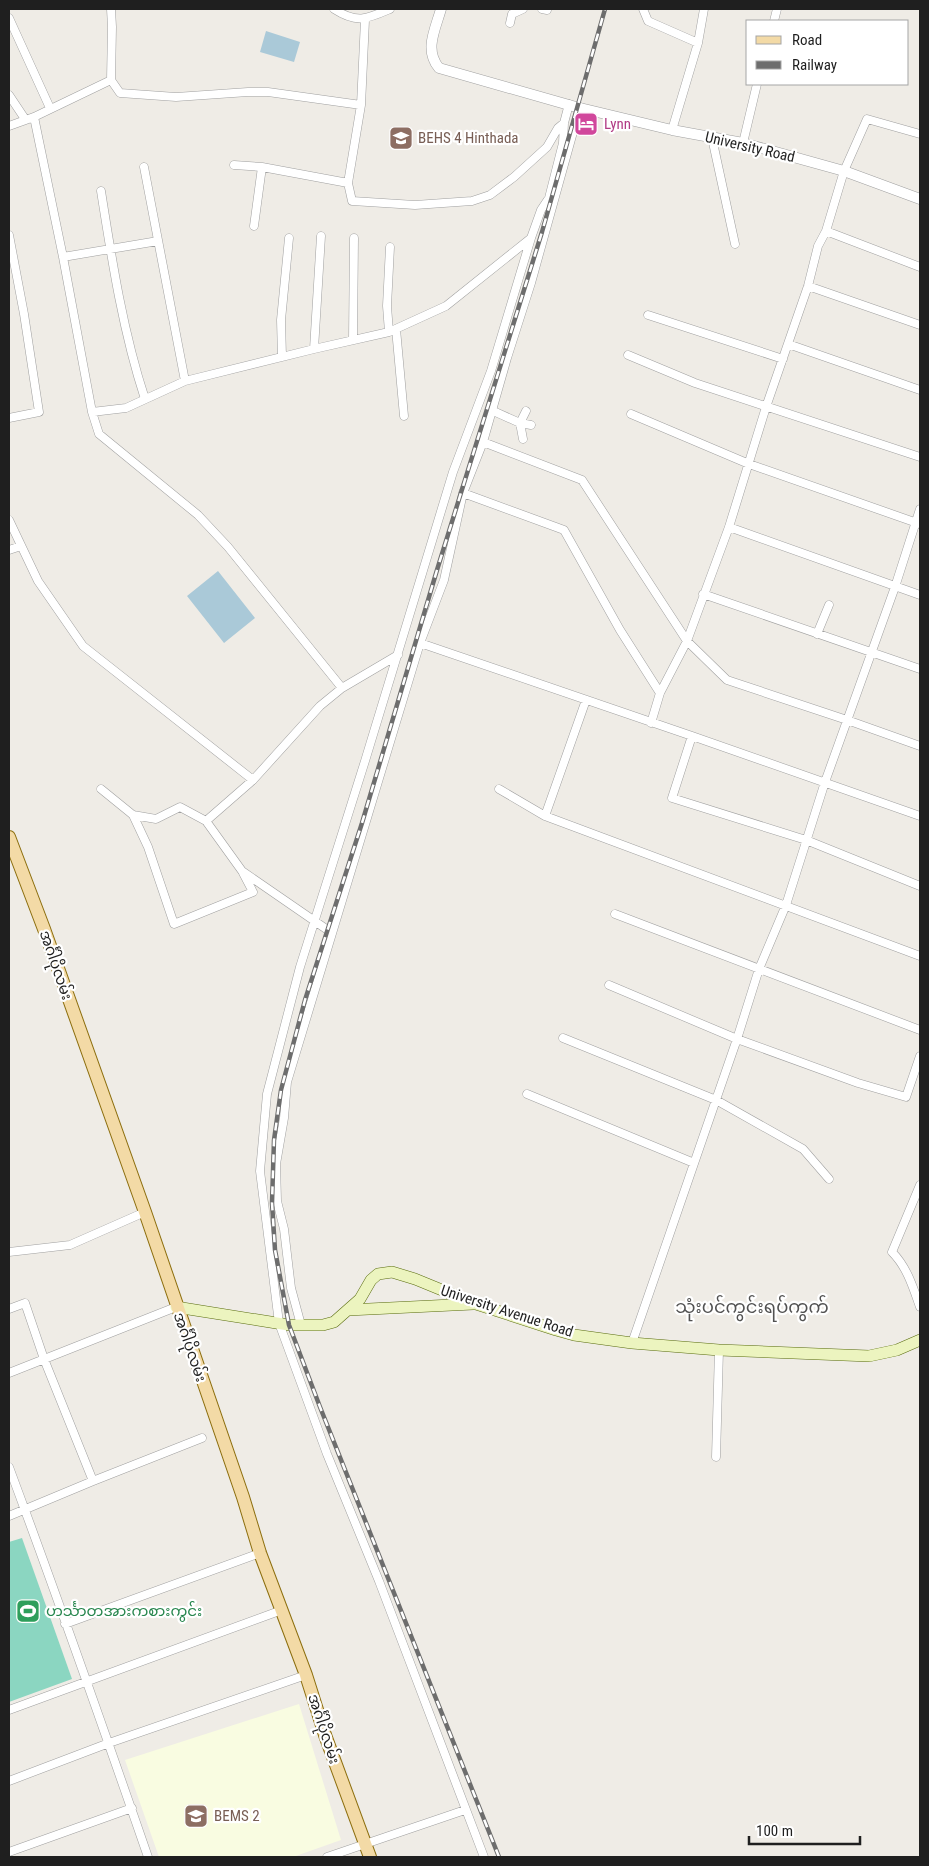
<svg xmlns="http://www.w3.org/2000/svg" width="929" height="1866" font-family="'Roboto Condensed','Noto Sans Myanmar',sans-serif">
<rect width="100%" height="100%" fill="#efece6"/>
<path fill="#f9fce1" d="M299,1704l42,136 -48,17h-134l-34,-97z"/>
<path fill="#8bd6c1" d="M22,1538l50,141 -63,23v-160z"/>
<path fill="#aac9d8" d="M266,31l34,11 -6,20 -34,-10z
M218,571l37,47 -31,25 -37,-47z"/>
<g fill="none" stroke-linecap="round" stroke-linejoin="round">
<g stroke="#a0a0a0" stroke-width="9">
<path id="minor" d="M334,9c23,15 33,10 56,0
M542,9l5,1v-1
M643,9l5,12 50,22
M9,18l41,90
M365,20l-4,85 -13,78 4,18 63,4 57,-4 18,-6 24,-18 33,-30 11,-19 6,-5
M774,21l3,-12
M510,23l2,-9 11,-5
M111,80l9,13 56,4 72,-5h20l93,13
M9,95l16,24
M34,117l29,140 29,155 7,22 99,81 30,32 114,141
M9,126l25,-9 77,-37 1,-53 -1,-18
M672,130l26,-87 6,-34
M712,138l23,106
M743,143l14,-59
M234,165l28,2 86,16
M144,167l41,214
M101,191c11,70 22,141 44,208
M254,226l8,-59
M826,231l94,36
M9,235l15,79 15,98 -30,6
M63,257l95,-16
M808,286l112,39
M648,315l135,44
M396,329l8,87
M389,332l-2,-26 3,-59
M353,340l1,-102
M788,344l132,46
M314,349l7,-113
M628,355l67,28 225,74
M282,357l-1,-37 8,-82
M491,410l29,13 11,2
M92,412l34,-4 59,-27 129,-32 75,-17 57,-26 85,-68 10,-28 8,-12 14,-55 1,-20 5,-19
M631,414l118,50 171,60
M523,439l-3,-16 6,-12
M483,442l99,38 105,161 40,39 120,40 73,26
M463,493l101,37 56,100 40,63
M9,520l29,61 45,65 170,134
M729,527l191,68
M9,550l12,-4
M703,594l217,75
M817,634l12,-29
M420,643l272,93 228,80
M651,723l9,-30 27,-52 42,-114 37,-120 42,-121 10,-40 8,-15 18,-60 23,-52 53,15
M692,736l-20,62 134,42 114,46
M101,789l32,26 23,4 24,-12 26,14 36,50 90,62
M499,789l46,27 375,140
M133,815l15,32 26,77 79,-32 -10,-19
M545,816l41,-116
M206,821l47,-41 67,-74 22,-18 56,-33
M615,914l305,116
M609,985l128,54 121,44 48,14 14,-41
M563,1038l153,62 87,49 26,30
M527,1094l167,69
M920,1185l-28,67c15,15 21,35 28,55
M9,1252l61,-7 75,-33
M9,1309l16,-6 19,56 49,122
M301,1325l-10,-37 -7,-59 -7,-28 -1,-37 8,-46 3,-36 133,-439 24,-63 19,-87 20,-51 24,-84 24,-75 49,-176
M632,1343l105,-304 22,-70 27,-64 39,-123 70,-195 25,-78
M9,1373l167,-66
M716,1457l3,-107
M9,1467c48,129 94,260 139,390
M9,1516l84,-35 109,-43
M65,1624l195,-71
M9,1710l273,-100
M9,1781l100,-38 197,-68
M9,1852l123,-44
M327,1857l138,-47
M484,1857l-105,-276 -52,-127 -48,-131 -19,-152 7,-77 33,-127 65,-206 88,-289 38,-101 40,-133"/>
</g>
<g stroke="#a0a0a0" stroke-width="11">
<path id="tertiary" d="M441,9c-6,21 -17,41 -2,59l137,39 96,23 71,13 101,28 76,28"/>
</g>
<g stroke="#596c0f" stroke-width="12">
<path id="secondary" d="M176,1307l113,18h34l11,-3 26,-23 11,-19 7,-6 14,-2 23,7 61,25 80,26 18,5 58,8 87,7 150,6 28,-6 23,-10
M348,1310l125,-6"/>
</g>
<g stroke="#8c6e0e" stroke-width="14">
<path id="primary" d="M9,837l35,92 101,283 98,285 17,56 46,122 19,60 45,122"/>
</g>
<use href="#minor" stroke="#fff" stroke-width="8"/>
<use href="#tertiary" stroke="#fff" stroke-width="10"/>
<use href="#secondary" stroke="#ecf4bf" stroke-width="11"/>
<use href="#primary" stroke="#f3daa6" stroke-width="12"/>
<g stroke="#6d6d6d" stroke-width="4.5">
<path id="rail" d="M499,1857l-179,-450 -31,-82 -14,-75 -3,-47 2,-63 7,-50 24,-90 57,-177 75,-253 105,-338 63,-223"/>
</g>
<use href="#rail" stroke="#fff" stroke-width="2.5" stroke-dasharray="8" stroke-linecap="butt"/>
</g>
<defs>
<g id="hotel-square" transform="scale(1.25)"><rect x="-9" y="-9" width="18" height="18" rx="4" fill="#d1479c" stroke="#fff"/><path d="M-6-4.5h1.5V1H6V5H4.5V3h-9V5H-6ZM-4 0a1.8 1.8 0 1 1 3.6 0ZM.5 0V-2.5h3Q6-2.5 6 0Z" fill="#fff"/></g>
<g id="school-square" transform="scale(1.25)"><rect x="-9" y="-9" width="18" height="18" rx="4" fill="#8d6e63" stroke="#fff"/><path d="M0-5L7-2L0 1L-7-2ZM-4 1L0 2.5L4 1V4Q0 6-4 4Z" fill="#fff"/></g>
<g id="stadium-square" transform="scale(1.25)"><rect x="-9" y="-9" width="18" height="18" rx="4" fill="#2e9e5b" stroke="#fff"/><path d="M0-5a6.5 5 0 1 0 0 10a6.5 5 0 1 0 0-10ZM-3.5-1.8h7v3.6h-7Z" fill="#fff"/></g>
</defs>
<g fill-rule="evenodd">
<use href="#hotel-square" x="586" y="124"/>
<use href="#school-square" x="401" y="138"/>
<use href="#stadium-square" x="28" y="1611"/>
<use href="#school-square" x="196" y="1816"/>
</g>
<g text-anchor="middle" stroke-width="4.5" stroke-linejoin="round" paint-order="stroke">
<g font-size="15" fill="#b23c85" stroke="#fff" text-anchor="start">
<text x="604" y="129">Lynn</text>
</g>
<g font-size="15" fill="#785e54" stroke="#fff" text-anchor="start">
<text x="418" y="143">BEHS 4 Hinthada</text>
<text x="214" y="1821">BEMS 2</text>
</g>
<g font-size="15" fill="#1f1f1f" stroke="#fff">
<text transform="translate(750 147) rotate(13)" y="5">University Road</text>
<text transform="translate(56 965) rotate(71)" y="5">အင်္ဂါပိုလမ်း</text>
<text transform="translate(507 1311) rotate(18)" y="5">University Avenue Road</text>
<text transform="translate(190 1347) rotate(71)" y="5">အင်္ဂါပိုလမ်း</text>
<text transform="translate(324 1729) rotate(72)" y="5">အင်္ဂါပိုလမ်း</text>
</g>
<g font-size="15" fill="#27864d" stroke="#fff" text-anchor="start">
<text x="46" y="1616">ဟင်္သာတအားကစားကွင်း</text>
</g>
<g font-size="18" fill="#525252" stroke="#fff">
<text x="752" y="1313">သုံးပင်ကွင်းရပ်ကွက်</text>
</g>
</g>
<rect width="929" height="1866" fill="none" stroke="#1f1f1f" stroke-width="20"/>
<rect x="746" y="20" width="162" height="65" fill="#ffffff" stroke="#a5a5a5"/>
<rect x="756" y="36" width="25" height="8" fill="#f3daa6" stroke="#a5a5a5"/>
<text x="792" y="45" font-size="15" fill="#1f1f1f">Road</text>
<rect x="756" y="61" width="25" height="8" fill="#6d6d6d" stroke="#a5a5a5"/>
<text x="792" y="70" font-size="15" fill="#1f1f1f">Railway</text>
<path d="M749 1836v8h111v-8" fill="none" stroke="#1f1f1f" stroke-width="2.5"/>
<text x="756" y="1836" font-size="15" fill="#1f1f1f" stroke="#ffffff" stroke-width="4" paint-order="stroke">100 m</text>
</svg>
